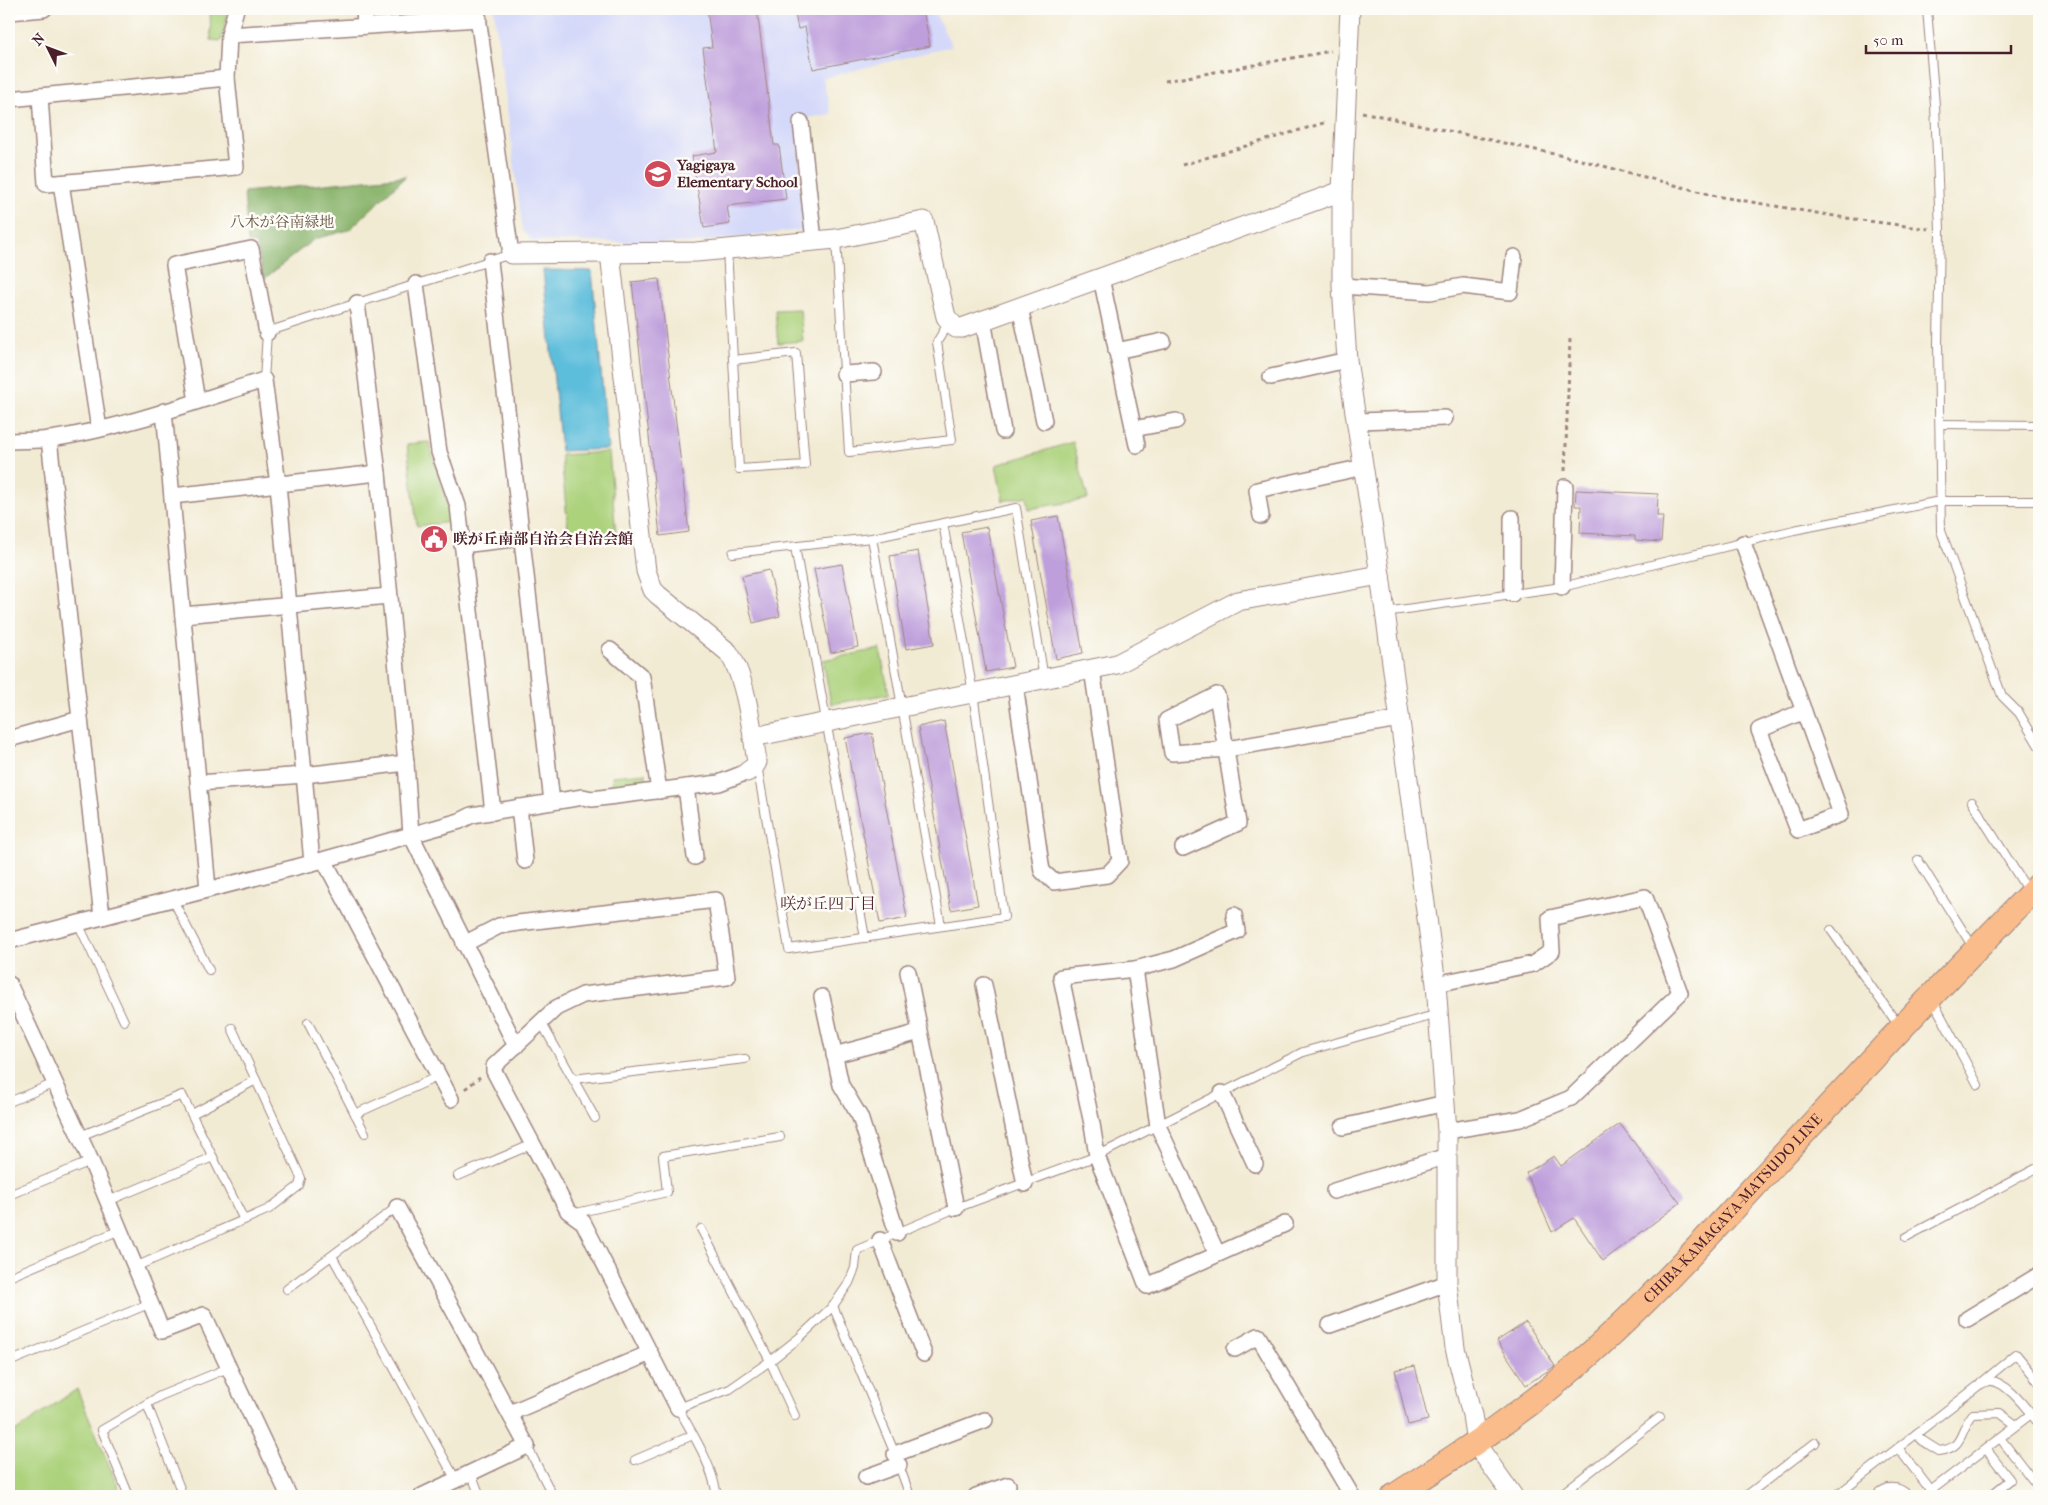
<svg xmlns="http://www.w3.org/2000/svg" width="2048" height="1505" font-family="'IM FELL French Canon','Noto Serif JP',serif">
	<rect width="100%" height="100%" fill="#fdfcf7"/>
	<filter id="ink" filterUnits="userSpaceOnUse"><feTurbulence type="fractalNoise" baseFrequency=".02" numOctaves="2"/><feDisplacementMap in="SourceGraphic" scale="10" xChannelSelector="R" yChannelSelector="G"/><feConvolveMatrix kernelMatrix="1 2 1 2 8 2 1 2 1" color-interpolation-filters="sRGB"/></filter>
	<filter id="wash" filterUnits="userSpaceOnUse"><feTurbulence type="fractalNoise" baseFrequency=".0096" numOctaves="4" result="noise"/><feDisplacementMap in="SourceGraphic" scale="20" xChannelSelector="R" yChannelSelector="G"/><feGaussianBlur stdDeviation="1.12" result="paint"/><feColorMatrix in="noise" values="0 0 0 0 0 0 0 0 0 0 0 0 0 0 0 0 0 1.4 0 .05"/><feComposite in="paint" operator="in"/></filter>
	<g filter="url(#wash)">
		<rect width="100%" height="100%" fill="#f2ebd4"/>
		<!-- built -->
		<polygon fill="#d4d8f9" points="494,9 933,9 952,46 823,78 831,114 796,120 808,229 692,243 532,241 523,231"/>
		<!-- green -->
		<g fill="#acd27c" stroke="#7b7854">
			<polygon points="210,9 229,9 221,41 211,40"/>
			<polygon points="800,309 803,341 778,343 775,310"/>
			<polygon points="429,442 452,522 417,526 407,444"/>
			<polygon points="1073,442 1088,499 1029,509 1027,496 1003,501 996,465"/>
			<polygon points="609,452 616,535 569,540 561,455"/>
			<polygon points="880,649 889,694 831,704 823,660"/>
			<polygon points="646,773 646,779 637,786 613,789 612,776"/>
			<polygon points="77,1389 122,1496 9,1496 9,1436"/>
		</g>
		<!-- forest -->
		<polygon fill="#89b46c" stroke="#6a6a4c" points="406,176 349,230 314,239 264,279 256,244 248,242 244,192"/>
		<!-- water -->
		<polygon fill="#5dbedb" stroke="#546e83" points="543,270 592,271 608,449 561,451"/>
		<g id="blocks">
			<!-- building -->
			<g fill="#be9fdc">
				<polygon points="707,9 757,9 774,145 779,145 786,199 727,206 730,224 704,228 692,156 717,152 703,48 712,47"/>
				<polygon points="794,9 923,9 930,46 813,69 805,27 798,29"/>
				<polygon points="659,279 689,532 660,536 632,282"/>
				<polygon points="1576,490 1658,494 1657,516 1663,516 1661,542 1635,540 1635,536 1580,533 1581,506 1575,506"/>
				<polygon points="1058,516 1083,653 1056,659 1031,521"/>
				<polygon points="987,527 1013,667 986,672 961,532"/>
				<polygon points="918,551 934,644 906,649 890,556"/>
				<polygon points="842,564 858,647 831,653 814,569"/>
				<polygon points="769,570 780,616 753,623 742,576"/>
				<polygon points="944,721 978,905 951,910 918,727"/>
				<polygon points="872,733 907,918 880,923 845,738"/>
				<polygon points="1620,1124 1680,1203 1603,1261 1574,1218 1552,1232 1526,1173 1554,1156 1561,1166"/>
				<polygon points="1526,1322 1555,1366 1526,1385 1497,1341"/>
				<polygon points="1415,1366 1428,1420 1408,1425 1395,1370"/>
			</g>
		</g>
	</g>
	<g filter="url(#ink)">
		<use href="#blocks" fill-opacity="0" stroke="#9e8580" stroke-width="1"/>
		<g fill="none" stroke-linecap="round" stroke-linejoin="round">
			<defs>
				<g id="service">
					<polyline points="1927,9 1935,105 1940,230 1938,344 1941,531 2002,696 2019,713 2039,746"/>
					<polyline points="836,239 849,452 952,440 937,342 949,322"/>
					<polyline points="727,249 739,469 805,465 796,353 733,360"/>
					<polyline points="264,380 267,333 276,329 511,254"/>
					<polyline points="1940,424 2039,425"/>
					<polyline points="872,538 941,926"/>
					<polyline points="795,547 865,938"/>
					<polyline points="733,553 872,538 1016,508 1044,679"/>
					<polyline points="1385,612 1562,587 1794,530 1940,501 2039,501"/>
					<polyline points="757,765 789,949 1004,917 973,693 943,523"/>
					<polyline points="1972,802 2028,891"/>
					<polyline points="1918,860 1973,947"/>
					<polyline points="172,898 209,970"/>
					<polyline points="78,923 124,1021"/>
					<polyline points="1831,930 1899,1026"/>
					<polyline points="1933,1001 1978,1085"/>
					<polyline points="541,1022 595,1118"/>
					<polyline points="308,1023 365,1133"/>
					<polyline points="573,1079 745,1059"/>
					<polyline points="9,1102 55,1083"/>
					<polyline points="192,1114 256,1080"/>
					<polyline points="355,1114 439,1076"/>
					<polyline points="80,1136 182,1095 244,1220"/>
					<polyline points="458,1176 533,1144"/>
					<polyline points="9,1195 91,1161"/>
					<polyline points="108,1201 213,1157"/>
					<polyline points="572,1214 667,1192 663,1156 780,1137"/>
					<polyline points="701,1229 770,1361 795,1416"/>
					<polyline points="1906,1237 2039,1167"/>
					<polyline points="332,1256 456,1480"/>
					<polyline points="135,1267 269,1209 299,1186 301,1178 232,1028"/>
					<polyline points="9,1277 120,1230"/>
					<polyline points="287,1289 397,1207"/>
					<polyline points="833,1306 895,1454 910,1496"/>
					<polyline points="9,1362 151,1303"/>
					<polyline points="1981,1383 2016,1354 2039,1382"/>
					<polyline points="147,1404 183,1496"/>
					<path d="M 1916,1434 L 1923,1441 L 1939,1451 C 1965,1448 1959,1430 1973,1414 L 2000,1413 L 2016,1425"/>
					<polyline points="2000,1438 2039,1488"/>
					<polyline points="527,1446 553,1496"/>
					<polyline points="1898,1448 1935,1496"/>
					<polyline points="1986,1449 2010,1480 1990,1496"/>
					<polyline points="635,1460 693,1435"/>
					<polyline points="471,1473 480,1496"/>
					<polyline points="129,1496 102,1430 160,1396 228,1368"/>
					<path d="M 717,1496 C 712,1464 694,1436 678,1408 L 730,1389 L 770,1361 L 799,1338 L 833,1306 L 849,1283 L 855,1268 L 857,1250 L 956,1208 L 1097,1156 L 1303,1052 L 1438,1014"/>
					<polyline points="1559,1496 1660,1417"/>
					<polyline points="1746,1496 1815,1443"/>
					<path d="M 1836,1496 L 1978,1386 C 1981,1384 1985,1382 1989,1381 C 2006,1379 2029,1412 2039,1424"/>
					<path d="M 1876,1496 C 1886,1485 1898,1485 1909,1496"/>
					<polyline points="1924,1496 2031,1414"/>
				</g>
				<g id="minor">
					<polyline points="364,9 365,26"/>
					<polyline points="477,10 511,254"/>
					<polyline points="9,12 44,9"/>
					<polyline points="229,35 479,19"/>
					<polyline points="40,96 46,184 236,167 227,78 229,35 236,9"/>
					<polyline points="9,99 227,78"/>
					<polyline points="801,122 814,241"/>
					<polyline points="61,183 99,429"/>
					<polyline points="490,261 552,802"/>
					<polyline points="1101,278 1137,445"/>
					<polyline points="416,284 439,452 458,506 493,812"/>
					<polyline points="1342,286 1430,292 1463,286 1510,292 1514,257"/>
					<polyline points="357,303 378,473 406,763 411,835 516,1046"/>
					<polyline points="1020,307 1044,421"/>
					<polyline points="983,320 1003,431"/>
					<polyline points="1116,351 1163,341"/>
					<polyline points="844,374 874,372"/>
					<polyline points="1271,377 1347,360"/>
					<polyline points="197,401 174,265 251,249 267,333"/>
					<polyline points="164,411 208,889"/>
					<polyline points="1358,421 1445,418"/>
					<polyline points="1133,429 1176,421"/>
					<polyline points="49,439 102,917"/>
					<path d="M 9,441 C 23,440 37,441 51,439 C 123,428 194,402 264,380 L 278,484 L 312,863"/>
					<polyline points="172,496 378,473"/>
					<polyline points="1261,516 1257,490 1364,467"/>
					<polyline points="1512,518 1512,594"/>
					<polyline points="1743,543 1841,814 1798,830 1759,730 1804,711"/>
					<polyline points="462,545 522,538"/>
					<polyline points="1562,587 1565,487"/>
					<polyline points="183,615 389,596"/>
					<polyline points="610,650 642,677 659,791"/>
					<polyline points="1015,684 1042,871 1054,882 1107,875 1120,861 1092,669"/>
					<polyline points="9,739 80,719"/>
					<polyline points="199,783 304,775 406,763"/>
					<polyline points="686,787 695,857"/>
					<polyline points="519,807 525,861"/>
					<polyline points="1183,848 1238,823 1217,695 1167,720 1172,753 1227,749 1399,719"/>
					<polyline points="324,860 451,1099"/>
					<polyline points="1234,915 1237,931 1174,959 1135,969 1061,977 1092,1124 1097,1156 1147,1286 1285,1224"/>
					<polyline points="9,941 312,863 460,821 472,815 583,797 592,799 719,783 747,772"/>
					<polyline points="464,944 499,926 518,923 716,900 727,977 583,995 556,1008 494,1066 494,1071 568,1211 583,1222 678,1408"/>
					<polyline points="1135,969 1158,1126 1217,1253"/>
					<polyline points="908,972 956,1208"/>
					<polyline points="9,984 91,1161 162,1331 204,1315 289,1496"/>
					<polyline points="1436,984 1533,964 1552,951 1550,918 1645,897 1680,993 1571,1098 1520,1119 1447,1131"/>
					<polyline points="984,985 1025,1184"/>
					<polyline points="822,997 841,1085 860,1117 897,1233"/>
					<polyline points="834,1055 920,1032"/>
					<polyline points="1222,1093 1255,1164"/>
					<polyline points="1343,1127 1445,1103"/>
					<polyline points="1334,1191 1447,1156"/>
					<polyline points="397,1207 527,1446 422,1496"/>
					<polyline points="880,1240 924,1354"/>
					<polyline points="1967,1319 2039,1275"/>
					<polyline points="1330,1325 1447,1283"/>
					<polyline points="1235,1349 1258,1336 1352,1496"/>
					<polyline points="510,1413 650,1353"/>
					<polyline points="895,1454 985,1420"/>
					<polyline points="866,1477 899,1465"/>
					<polyline points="976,1496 1008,1485"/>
				</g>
				<g id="tertiary">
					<polyline points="1350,9 1342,191 1342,286 1347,360 1380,575 1436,984 1447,1131 1447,1283 1455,1348 1472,1415 1476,1442 1481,1451 1513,1496"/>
					<path d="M 610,253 L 646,571 L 653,590 L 658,595 L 728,652 C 746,676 752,731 757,762 L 754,767 L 747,772"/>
					<polyline points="511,254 696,252 836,239 924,221 946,317 956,328 962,328 1342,191"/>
					<polyline points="753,737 1117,664 1238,601 1380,575"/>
				</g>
				<g id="primary">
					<path id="s1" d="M 1394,1496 C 1459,1454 1525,1412 1583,1360 C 1651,1300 1713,1231 1774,1165 C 1862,1070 1949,976 2039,885"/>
				</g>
			</defs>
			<!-- service casing -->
			<use href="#service" stroke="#9e8580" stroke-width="10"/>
			<!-- minor casing -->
			<use href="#minor" stroke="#9e8580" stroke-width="18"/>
			<!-- tertiary casing -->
			<use href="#tertiary" stroke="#9e8580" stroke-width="21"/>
			<!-- primary casing -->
			<use href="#primary" stroke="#9e8580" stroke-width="26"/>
			<!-- path -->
			<g stroke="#9e8580" stroke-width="3" stroke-dasharray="4 4" stroke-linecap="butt">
				<polyline points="1165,81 1331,51"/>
				<polyline points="1362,112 1577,159 1716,196 1846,218 1929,229"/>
				<polyline points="1182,165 1327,122"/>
				<polyline points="1565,471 1570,339"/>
				<polyline points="465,1089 480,1077"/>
			</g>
			<!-- service -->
			<use href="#service" stroke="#fff" stroke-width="8"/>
			<!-- minor -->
			<use href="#minor" stroke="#fff" stroke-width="15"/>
			<!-- tertiary -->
			<use href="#tertiary" stroke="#fff" stroke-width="19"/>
			<!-- primary -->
			<use href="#primary" stroke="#f9bc8a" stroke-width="24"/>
		</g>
	</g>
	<!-- icons -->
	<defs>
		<symbol id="school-disc" viewBox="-11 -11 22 22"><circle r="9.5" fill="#d1495b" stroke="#fdfcf7"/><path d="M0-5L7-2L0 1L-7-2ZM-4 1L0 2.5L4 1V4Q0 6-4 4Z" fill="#fff"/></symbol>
		<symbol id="civic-disc" viewBox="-11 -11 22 22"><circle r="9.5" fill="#d1495b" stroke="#fdfcf7"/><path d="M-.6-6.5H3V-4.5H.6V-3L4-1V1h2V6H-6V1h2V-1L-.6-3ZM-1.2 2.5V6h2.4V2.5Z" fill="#fff"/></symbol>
	</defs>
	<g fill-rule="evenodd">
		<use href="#school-disc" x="642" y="158" width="32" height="32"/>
		<use href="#civic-disc" x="418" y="523" width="32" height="32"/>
	</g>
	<g text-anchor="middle" stroke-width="5" stroke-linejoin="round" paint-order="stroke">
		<!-- poi labels -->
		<g font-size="15" font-weight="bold" fill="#4a1f2b" stroke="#fdfcf7" text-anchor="start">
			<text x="677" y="170">Yagigaya<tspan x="677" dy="17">Elementary School</tspan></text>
			<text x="453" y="544">咲が丘南部自治会自治会館</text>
		</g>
		<!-- park labels -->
		<g font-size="15" fill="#675543" stroke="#fdfcf7">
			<text x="282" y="227">八木が谷南緑地</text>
		</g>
		<!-- street labels -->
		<g font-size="15" fill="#4a1f2b" stroke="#fdfcf7">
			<text dy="5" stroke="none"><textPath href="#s1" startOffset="446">CHIBA-KAMAGAYA-MATSUDO LINE</textPath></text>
		</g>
		<!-- neighbourhood labels -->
		<g font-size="16" fill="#4a1f2b" stroke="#fdfcf7">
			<text x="828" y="909">咲が丘四丁目</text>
		</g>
	</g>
	<!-- margin -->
	<rect width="2048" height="1505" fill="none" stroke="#fdfcf7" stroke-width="30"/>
	<!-- north arrow -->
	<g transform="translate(48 48) rotate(312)" stroke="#fdfcf7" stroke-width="4" paint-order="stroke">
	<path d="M0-4L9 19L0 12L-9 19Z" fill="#4a1f2b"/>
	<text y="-8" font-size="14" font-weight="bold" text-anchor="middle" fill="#4a1f2b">N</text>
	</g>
	<!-- scale -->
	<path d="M1866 45v8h145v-8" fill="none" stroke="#4a1f2b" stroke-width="2.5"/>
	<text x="1873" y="45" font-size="15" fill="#4a1f2b" stroke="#fdfcf7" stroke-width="4" paint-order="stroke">50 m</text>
</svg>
